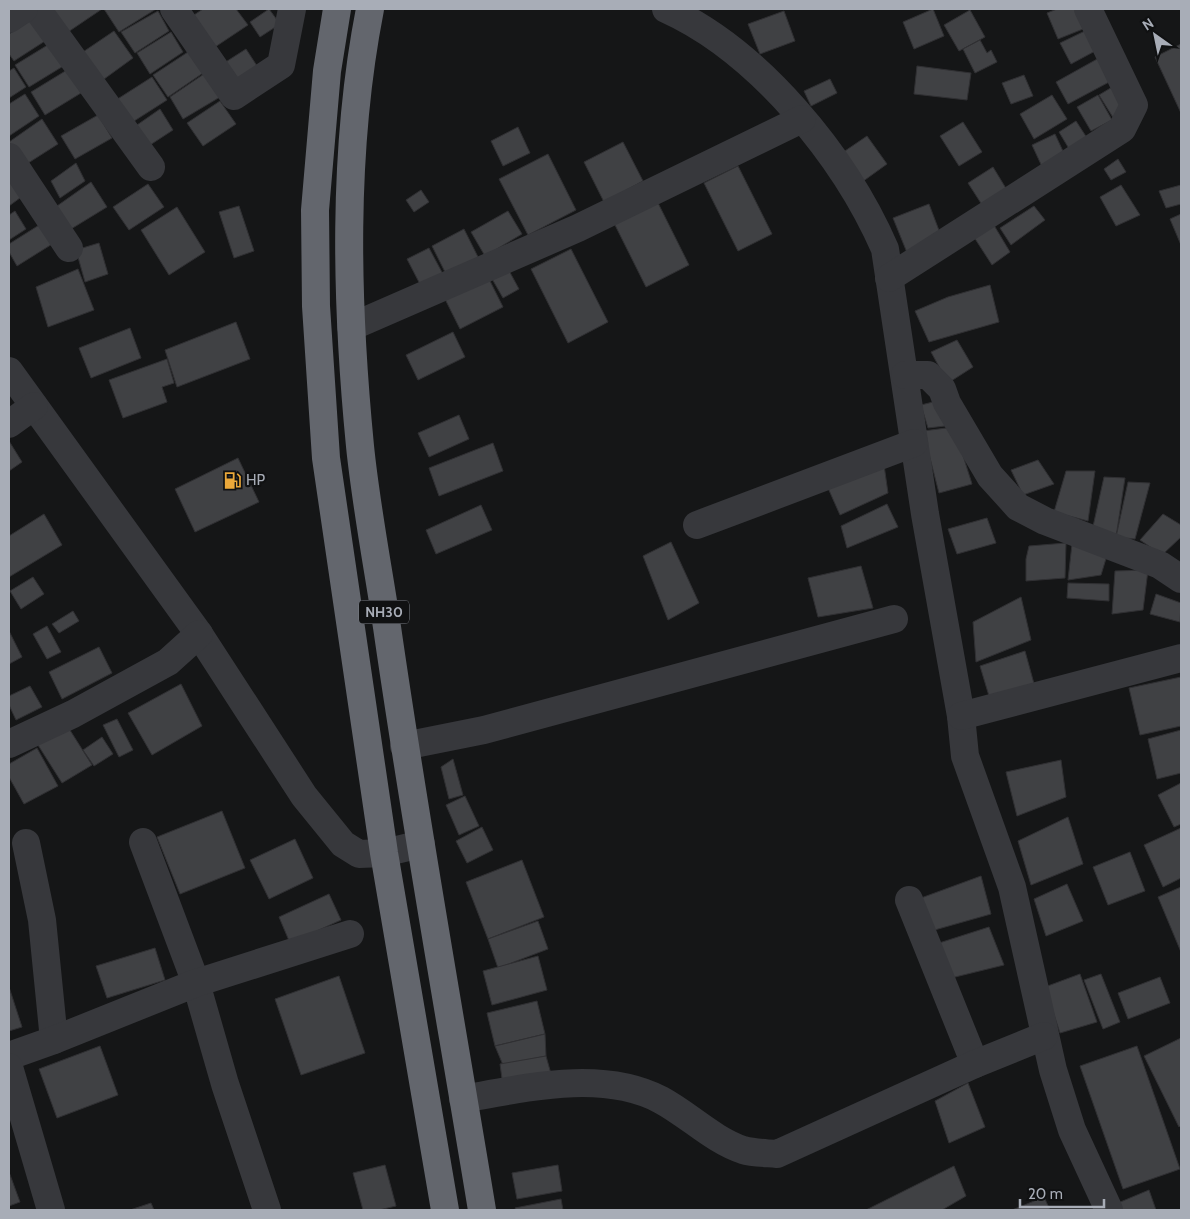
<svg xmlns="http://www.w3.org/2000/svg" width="1190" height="1219" font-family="Cabin,sans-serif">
	<rect width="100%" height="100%" fill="#151617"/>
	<!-- building -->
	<g fill="#404144" stroke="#303033">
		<polygon points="52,9 102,9 68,32"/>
		<polygon points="104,9 156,9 119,32"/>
		<polygon points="203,9 236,9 248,25 212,49 191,17"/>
		<polygon points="269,9 280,24 260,37 250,22"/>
		<polygon points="933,9 944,36 914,49 903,22"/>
		<polygon points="1057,9 1080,9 1088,27 1058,39 1047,13"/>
		<polygon points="970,10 985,37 959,51 944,25"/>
		<polygon points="158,11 169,31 135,53 121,32"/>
		<polygon points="784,11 795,41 760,54 748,24"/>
		<polygon points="31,20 45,41 14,61 9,54 9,34"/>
		<polygon points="1087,30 1097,50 1071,64 1060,43"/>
		<polygon points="114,31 133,58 100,82 80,54"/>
		<polygon points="171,32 183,52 150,74 137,53"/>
		<polygon points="980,40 987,53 991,50 997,62 975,73 963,49"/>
		<polygon points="51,43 65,65 29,87 15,65"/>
		<polygon points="1181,44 1181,113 1155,57"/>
		<polygon points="246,49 261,72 236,88 221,65"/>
		<polygon points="188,52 203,73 168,97 153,75"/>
		<polygon points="1099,58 1111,81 1068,104 1056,82"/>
		<polygon points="917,66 971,73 967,100 914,94"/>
		<polygon points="14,68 26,87 9,98 9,71"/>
		<polygon points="67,70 81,93 45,115 31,92"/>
		<polygon points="204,74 220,97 183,119 170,97"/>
		<polygon points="1024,75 1033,96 1011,104 1002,83"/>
		<polygon points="152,77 167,100 131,123 116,100"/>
		<polygon points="830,79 837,93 811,106 804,91"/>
		<polygon points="1114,86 1128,110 1114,119 1099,95"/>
		<polygon points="25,94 39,116 9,136 9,104"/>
		<polygon points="1052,95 1067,119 1034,139 1020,114"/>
		<polygon points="1098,95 1112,120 1091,131 1077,107"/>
		<polygon points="220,101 236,124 203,146 187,123"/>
		<polygon points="160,109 173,130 150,145 137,125"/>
		<polygon points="98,115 112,138 75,159 61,136"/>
		<polygon points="42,119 58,144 25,165 9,142"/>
		<polygon points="1076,121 1089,141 1071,152 1059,132"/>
		<polygon points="963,122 982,152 959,166 940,136"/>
		<polygon points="518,127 530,153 503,166 491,141"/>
		<polygon points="1055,134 1068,162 1045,173 1032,145"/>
		<polygon points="867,136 887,164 862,182 842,153"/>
		<polygon points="623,142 643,181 604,202 584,162"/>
		<polygon points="548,154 576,210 528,235 499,179"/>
		<polygon points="1118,159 1126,172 1111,180 1104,169"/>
		<polygon points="76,163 85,181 60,198 51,181"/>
		<polygon points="738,166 772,234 738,251 704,183"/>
		<polygon points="993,167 1010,195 986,211 968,183"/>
		<polygon points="9,173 24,195 9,206"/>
		<polygon points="91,182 107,207 71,229 57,206"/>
		<polygon points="148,184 164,207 129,230 113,207"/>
		<polygon points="1121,185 1140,215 1116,226 1100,197"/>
		<polygon points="1181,185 1181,204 1166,208 1159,191"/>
		<polygon points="421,190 429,202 414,212 406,200"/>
		<polygon points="657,201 689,265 646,287 614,223"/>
		<polygon points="929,204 943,241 908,255 893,218"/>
		<polygon points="239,206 254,251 234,258 219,212"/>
		<polygon points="1034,206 1045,220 1011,245 1000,228"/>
		<polygon points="177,207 205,252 169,275 141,230"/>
		<polygon points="15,211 26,229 9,240 9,215"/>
		<polygon points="508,211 522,234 485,256 471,232"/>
		<polygon points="1181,214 1181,245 1170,219"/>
		<polygon points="44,222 57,241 17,266 9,252 9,244"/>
		<polygon points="992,222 1010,252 992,265 972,234"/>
		<polygon points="464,229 479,259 447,276 432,246"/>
		<polygon points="99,243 108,274 85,282 76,250"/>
		<polygon points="429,248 444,276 422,288 407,259"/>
		<polygon points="571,249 608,322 568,343 531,269"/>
		<polygon points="507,267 519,289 503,298 491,277"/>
		<polygon points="78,269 94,310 48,327 36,287"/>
		<polygon points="488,277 503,307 460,329 445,299"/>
		<polygon points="990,285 999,322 929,342 915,311 948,297"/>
		<polygon points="236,322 250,359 177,387 165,350"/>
		<polygon points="130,328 141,358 91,378 79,348"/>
		<polygon points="453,332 465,357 418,380 406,355"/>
		<polygon points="957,340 973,367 948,383 931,352"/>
		<polygon points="167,359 174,383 162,387 167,402 123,418 109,380"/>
		<polygon points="937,401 945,426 928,428 921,405"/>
		<polygon points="459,415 469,439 429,457 418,433"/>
		<polygon points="954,427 972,484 939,493 923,431"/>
		<polygon points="9,441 22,462 9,471"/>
		<polygon points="493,443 503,471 439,496 429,468"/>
		<polygon points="238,458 259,502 195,532 175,489"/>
		<polygon points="1038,460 1054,484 1023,495 1011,470"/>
		<polygon points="884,465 888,493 840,515 828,488"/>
		<polygon points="1066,471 1095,471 1088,521 1054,512"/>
		<polygon points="1104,477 1125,478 1116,537 1092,531"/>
		<polygon points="1128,482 1150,483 1135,539 1116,537"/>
		<polygon points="887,504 898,527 847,548 841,526"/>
		<polygon points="481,505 492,530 436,554 426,530"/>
		<polygon points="44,514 62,545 9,577 9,536"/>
		<polygon points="1163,514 1181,525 1181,537 1162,555 1140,540"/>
		<polygon points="987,518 996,543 957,554 948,529"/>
		<polygon points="671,542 699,603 668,620 643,556"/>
		<polygon points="1066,543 1065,578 1026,581 1026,559 1029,546"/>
		<polygon points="1072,544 1108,552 1101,575 1068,580"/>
		<polygon points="861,566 873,608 818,617 808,578"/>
		<polygon points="1148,570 1143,610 1112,614 1115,571"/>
		<polygon points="33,577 44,594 21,609 10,591"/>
		<polygon points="1068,583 1109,584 1109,601 1067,598"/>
		<polygon points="1156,594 1181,603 1180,622 1150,614"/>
		<polygon points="1021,597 1031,640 976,662 973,622"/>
		<polygon points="73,611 79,621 59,633 52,624"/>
		<polygon points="47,626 61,652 47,659 33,634"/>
		<polygon points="9,631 22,657 9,664"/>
		<polygon points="99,647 112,673 62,699 49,672"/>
		<polygon points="1025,651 1036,691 992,706 980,666"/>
		<polygon points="1181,677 1181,726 1140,735 1129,688"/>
		<polygon points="181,684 202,726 152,755 128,713"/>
		<polygon points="30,686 42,707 16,720 9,705 9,696"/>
		<polygon points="117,719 133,750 119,757 103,725"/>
		<polygon points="68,727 92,765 62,783 38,745"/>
		<polygon points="1181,730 1181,773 1157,779 1148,739"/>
		<polygon points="102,737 113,754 94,766 83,750"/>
		<polygon points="37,748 58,786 24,804 9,777 9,764"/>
		<polygon points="453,759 463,795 449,799 441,767"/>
		<polygon points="1061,760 1066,797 1017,816 1006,772"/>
		<polygon points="1181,783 1181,824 1174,827 1158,795"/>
		<polygon points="465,796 479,826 459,835 446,805"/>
		<polygon points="222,811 245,868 180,894 157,837"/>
		<polygon points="1068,817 1083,864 1031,885 1018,841"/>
		<polygon points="482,827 493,850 467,863 456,841"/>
		<polygon points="1181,828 1181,878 1163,887 1144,845"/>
		<polygon points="295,839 313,878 269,899 250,860"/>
		<polygon points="1130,852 1145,891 1108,905 1093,867"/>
		<polygon points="522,860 544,917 488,939 466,882"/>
		<polygon points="981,876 991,914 931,931 921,898"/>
		<polygon points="1067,884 1083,921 1046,936 1034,899"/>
		<polygon points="1181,887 1181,952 1158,897"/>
		<polygon points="329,894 341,920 290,943 279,917"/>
		<polygon points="538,921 548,949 498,968 488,939"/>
		<polygon points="989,927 1004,965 951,978 936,944"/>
		<polygon points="155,948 165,980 107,998 96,966"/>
		<polygon points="538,956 547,990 492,1005 483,971"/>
		<polygon points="1080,974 1097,1022 1060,1033 1045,987"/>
		<polygon points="1101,974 1120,1022 1103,1029 1084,980"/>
		<polygon points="339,976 365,1053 301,1075 275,999"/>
		<polygon points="1160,977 1170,1003 1128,1019 1118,993"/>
		<polygon points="9,987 22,1027 9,1031"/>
		<polygon points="537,1001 545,1034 495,1046 487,1013"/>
		<polygon points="545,1034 546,1056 503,1065 495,1046"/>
		<polygon points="1181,1038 1181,1125 1179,1127 1144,1056"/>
		<polygon points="100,1046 118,1095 57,1118 39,1069"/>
		<polygon points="1137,1046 1180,1169 1123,1189 1080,1066"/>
		<polygon points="546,1056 553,1081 503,1086 500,1064"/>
		<polygon points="968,1083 985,1127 949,1143 935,1101"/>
		<polygon points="385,1165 396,1206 379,1210 363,1210 353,1173"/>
		<polygon points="558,1165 562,1191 517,1199 512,1173"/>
		<polygon points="954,1166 966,1196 942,1210 866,1210"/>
		<polygon points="9,1172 20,1202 9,1206"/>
		<polygon points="1149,1190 1156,1210 1121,1210 1118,1203"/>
		<polygon points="1044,1197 1050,1210 1012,1210"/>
		<polygon points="561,1199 563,1210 516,1210 515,1208"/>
		<polygon points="151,1203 154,1210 130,1210"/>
	</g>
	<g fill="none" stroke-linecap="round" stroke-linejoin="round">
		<!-- street -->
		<g stroke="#37383c" stroke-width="28">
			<polyline points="37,9 151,167"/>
			<polyline points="174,9 234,96 281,65 292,9"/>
			<path d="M 666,9 C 759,51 845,157 885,249 L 925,514 L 961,716 L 965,756 L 1012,887 L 1053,1070 L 1072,1130 L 1109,1210"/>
			<polyline points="9,19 24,9"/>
			<polyline points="9,157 69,248"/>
			<polyline points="889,278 1122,129 1134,105 1088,9"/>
			<polyline points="351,327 578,228 802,119"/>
			<polyline points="9,371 199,634 304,796 343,844 359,854 384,853 421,844"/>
			<polyline points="905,375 928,375 942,389 947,403 990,476 1018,507 1045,521 1160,565 1181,579"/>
			<polyline points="9,424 34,406"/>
			<polyline points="697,525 914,443"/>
			<polyline points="961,716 1181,658"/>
			<polyline points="9,744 73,714 168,662 199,634"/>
			<polyline points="404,746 484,730 894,619"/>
			<polyline points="143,842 196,983 225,1084 267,1210"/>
			<polyline points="26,843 42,920 54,1040"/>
			<polyline points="909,900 975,1064"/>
			<polyline points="9,1056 54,1040 196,983 350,934"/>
			<polyline points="9,1067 51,1210"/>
			<path d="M 463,1099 C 525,1088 602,1069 661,1100 C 689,1115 713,1140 743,1150 C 753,1153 766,1153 777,1154 L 975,1064 L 1044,1036"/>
		</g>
		<!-- highway -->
		<g stroke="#63666d" stroke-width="28">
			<polyline points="337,9 327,71 315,210 316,306 326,458 384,853 445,1210"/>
			<path d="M 370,9 C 342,152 346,302 360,446 C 366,506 378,567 387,627 C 415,822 450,1016 482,1210"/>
		</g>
	</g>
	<!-- icons -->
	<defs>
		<symbol id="fuel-bare" viewBox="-9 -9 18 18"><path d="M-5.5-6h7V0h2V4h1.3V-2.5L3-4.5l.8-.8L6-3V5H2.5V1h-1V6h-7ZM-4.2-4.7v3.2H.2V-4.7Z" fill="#eba83a" stroke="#101112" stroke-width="2.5" paint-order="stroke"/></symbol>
	</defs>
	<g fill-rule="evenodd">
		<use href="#fuel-bare" x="220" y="468" width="25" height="25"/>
	</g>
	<g text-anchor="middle" stroke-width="4.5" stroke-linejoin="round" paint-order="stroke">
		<!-- shield labels -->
		<rect fill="#101112" stroke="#7a7e86" stroke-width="1" x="359" y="600.5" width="50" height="23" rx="4"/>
		<g font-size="14" font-weight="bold" fill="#a8adb7">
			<text x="384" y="617">NH30</text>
		</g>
		<!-- poi labels -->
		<g font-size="15" fill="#a8adb7" stroke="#101112" text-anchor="start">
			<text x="246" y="485">HP</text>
		</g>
	</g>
	<!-- border -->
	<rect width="1190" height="1219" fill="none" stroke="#a8adb7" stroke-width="20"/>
	<!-- north arrow -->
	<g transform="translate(1155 35) rotate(327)" stroke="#101112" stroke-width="4" paint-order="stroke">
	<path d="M0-4L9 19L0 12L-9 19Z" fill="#a8adb7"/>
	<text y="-8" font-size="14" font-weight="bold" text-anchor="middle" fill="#a8adb7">N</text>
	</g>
	<!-- scale -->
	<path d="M1020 1199v8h84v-8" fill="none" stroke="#a8adb7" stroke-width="2.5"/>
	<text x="1028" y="1199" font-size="15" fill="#a8adb7" stroke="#101112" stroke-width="4" paint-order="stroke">20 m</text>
</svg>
